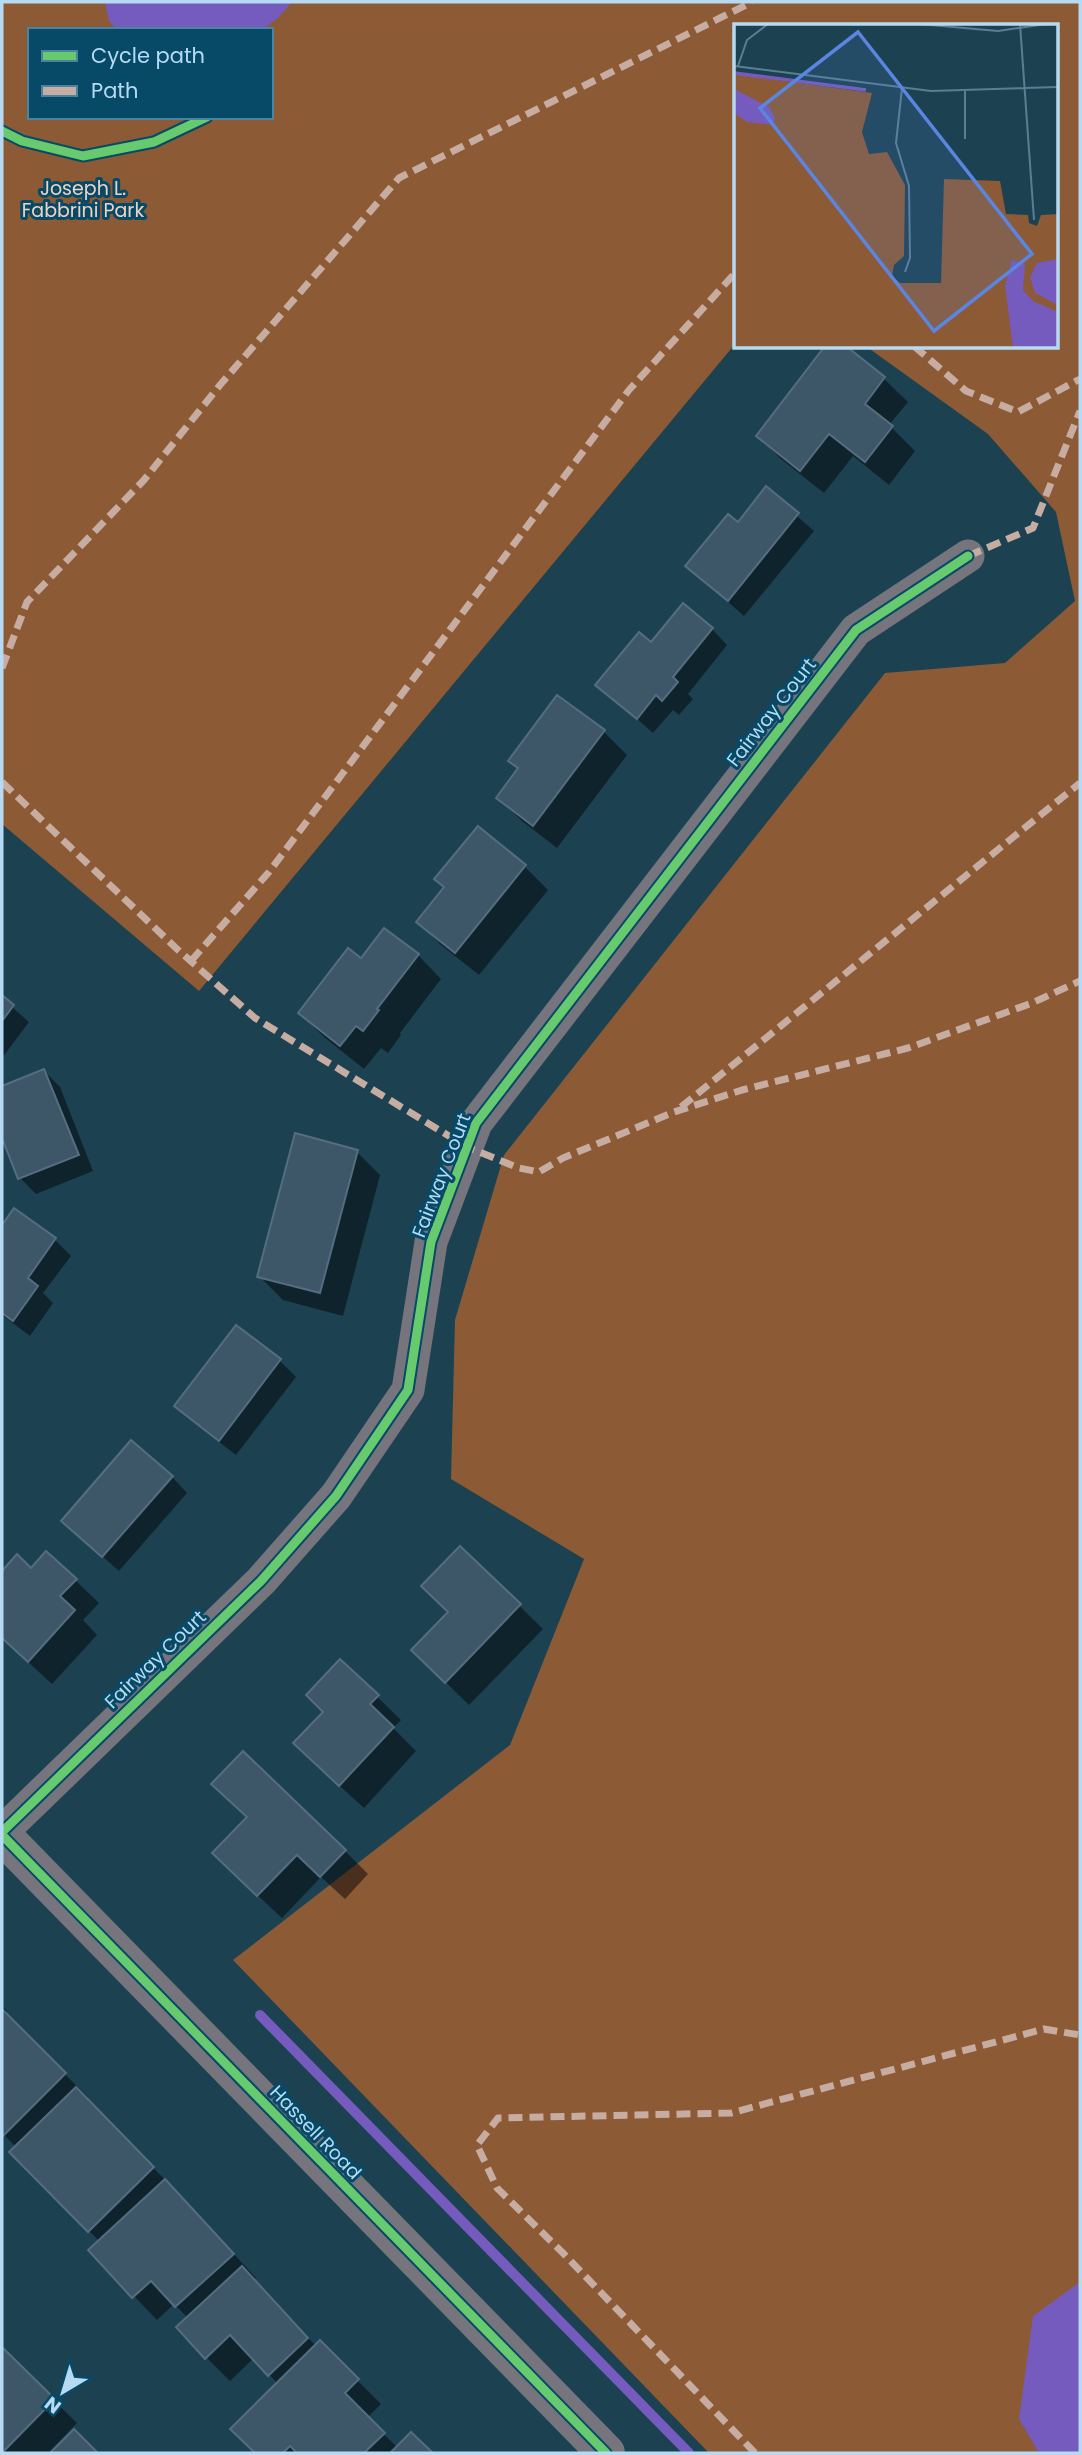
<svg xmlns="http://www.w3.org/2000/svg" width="1082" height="2455" font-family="Poppins,sans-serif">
	<rect width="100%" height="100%" fill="#1c4252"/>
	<!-- green -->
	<path fill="#8c5a35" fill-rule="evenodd" d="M 2,2 L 1080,2 L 1080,2453 L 709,2453 L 233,1960 L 510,1745 L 584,1559 L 451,1479 L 455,1320 L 504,1155 L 885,673 L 1005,663 L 1075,601 L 1056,512 L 988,434 L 867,347 L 1056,346 L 1056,26 L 736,26 L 735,344 L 199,991 L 2,824 ZM 30,30 L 271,30 L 271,117 L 30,117 Z"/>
	<!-- water -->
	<g fill="#755bbe">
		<polygon points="105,2 292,2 278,18 262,30 117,30 109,21"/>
		<polygon points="1080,2282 1080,2453 1039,2453 1019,2419 1033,2316"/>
	</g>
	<!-- shadow -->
	<g fill="#0007">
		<polygon points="843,346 884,379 908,402 889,425 915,451 889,485 853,456 824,493 781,459 758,436"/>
		<polygon points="766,489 814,531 744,616 687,566 738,524"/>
		<polygon points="712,629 727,645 688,694 693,699 679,715 673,710 653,733 597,684 651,645"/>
		<polygon points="603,731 627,755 557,848 522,821 498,798"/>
		<polygon points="478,828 525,867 548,890 479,975 441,945 418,922 446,888"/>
		<polygon points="418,955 441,979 400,1033 401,1035 388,1053 381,1048 364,1069 324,1037 300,1013 361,961"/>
		<polygon points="2,998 29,1022 2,1058"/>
		<polygon points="44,1071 60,1087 93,1171 36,1194 20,1178 2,1133 2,1088"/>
		<polygon points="357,1152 380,1175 343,1316 283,1300 259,1276"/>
		<polygon points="14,1210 55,1240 71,1256 43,1293 53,1303 30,1336 2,1315 2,1228"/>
		<polygon points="236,1328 280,1361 296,1377 236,1455 193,1422 177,1406"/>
		<polygon points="172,1477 187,1493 119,1571 63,1521"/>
		<polygon points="460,1548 543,1629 469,1705 413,1650 450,1612"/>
		<polygon points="17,1557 32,1571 75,1580 99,1603 83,1620 97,1635 52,1684 2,1638 2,1573"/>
		<polygon points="340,1661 401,1720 393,1728 416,1751 364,1808 319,1767 325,1712"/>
		<polygon points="249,1818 345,1851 368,1874 345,1899 321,1877 282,1918 238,1877"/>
		<polygon points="2,2007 7,2011 4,2014 88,2097 86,2099 176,2191 256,2278 253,2280 316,2346 320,2343 381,2404 367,2418 398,2448 411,2434 431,2453 257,2453 233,2429 278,2384 254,2358 230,2381 206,2357 188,2318 174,2304 157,2320 90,2250 99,2241 12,2152 17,2148 2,2133"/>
		<polygon points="2,2350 77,2423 48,2453 2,2453"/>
	</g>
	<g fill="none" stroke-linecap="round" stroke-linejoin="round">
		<!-- stream -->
		<polyline stroke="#755bbe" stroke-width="10" points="260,2015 689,2453"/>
	</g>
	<!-- building -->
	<g fill="#3d5668" stroke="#546d80" stroke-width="2">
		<polygon points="825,346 846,346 885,377 865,404 893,426 865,462 829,434 800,471 756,436"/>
		<polygon points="766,486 799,513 728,601 685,566 728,514 738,522"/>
		<polygon points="683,603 713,628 673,677 678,682 662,701 656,695 637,719 595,685 639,632 651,642"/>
		<polygon points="557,695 605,730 533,826 496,798 518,768 508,761"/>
		<polygon points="478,826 526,865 455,953 416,922 444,887 434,879"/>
		<polygon points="384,928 419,954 377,1009 379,1010 363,1031 356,1026 340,1046 298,1013 348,948 361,958"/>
		<polygon points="2,995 14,1005 2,1021"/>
		<polygon points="44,1069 79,1155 18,1179 2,1138 2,1086"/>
		<polygon points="295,1133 358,1150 320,1293 257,1277"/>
		<polygon points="14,1208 56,1238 28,1278 38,1286 13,1321 2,1313 2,1225"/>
		<polygon points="236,1325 281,1359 219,1441 174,1406"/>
		<polygon points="131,1440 173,1476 102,1557 61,1521"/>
		<polygon points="460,1546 521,1604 445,1683 411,1650 448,1612 421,1586"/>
		<polygon points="46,1551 77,1579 60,1596 75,1610 28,1662 2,1638 2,1571 17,1554 31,1568"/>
		<polygon points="340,1659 379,1695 370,1704 394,1727 339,1786 293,1743 323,1712 306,1695"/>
		<polygon points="243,1751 346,1850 320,1877 297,1855 257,1896 212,1853 247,1817 211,1784"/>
		<polygon points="2,2009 66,2073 3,2136 2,2135"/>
		<polygon points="76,2087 154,2167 88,2232 9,2152"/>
		<polygon points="165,2179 234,2254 175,2307 151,2281 132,2298 88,2250"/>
		<polygon points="242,2266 308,2338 268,2376 230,2335 205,2359 176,2327"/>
		<polygon points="320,2340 359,2379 345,2393 385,2433 364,2453 297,2453 290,2446 283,2453 255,2453 230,2429"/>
		<polygon points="2,2347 55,2399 2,2453"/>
		<polygon points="74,2429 98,2453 50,2453"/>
		<polygon points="411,2432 433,2453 390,2453"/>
	</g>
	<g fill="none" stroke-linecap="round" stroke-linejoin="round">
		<!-- minor -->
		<polyline stroke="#76747d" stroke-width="33" points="2,1832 261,1581 336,1496 408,1390 431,1242 476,1123 856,630 968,556"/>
		<!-- tertiary -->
		<polyline stroke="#76747d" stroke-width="38" points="2,1835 606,2453"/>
		<!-- quiet -->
		<g stroke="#c7aca2" stroke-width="7" stroke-dasharray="14 7" stroke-linecap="butt">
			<polyline points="914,346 966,391 1018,412 1080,379"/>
			<polyline points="968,556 1033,528 1080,411"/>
			<polyline points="2,668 27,602 144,480 220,385 399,178 752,2"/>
			<polyline points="2,782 177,949 255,1018 467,1147 519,1168 539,1172 563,1158 674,1112 742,1090 908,1048 1032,1003 1080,981"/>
			<polyline points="191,961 269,872 629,390 736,272"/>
			<polyline points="681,1107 1080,783"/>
			<polyline points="755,2453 562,2252 497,2188 477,2145 498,2118 731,2113 1044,2029 1080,2035"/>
		</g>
		<defs>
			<g id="cycleway">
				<polyline points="2,131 22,141 83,156 154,142 207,117"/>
				<polyline points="2,1832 261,1581 336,1496 408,1390 431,1242 476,1123 856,630 968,556"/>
				<polyline points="2,1835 606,2453"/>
			</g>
		</defs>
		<!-- cycleway casing -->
		<use href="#cycleway" stroke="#064a68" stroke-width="13"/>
		<!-- cycleway -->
		<use href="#cycleway" stroke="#67ca6e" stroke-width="9"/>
	</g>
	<g text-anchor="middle" stroke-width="6" stroke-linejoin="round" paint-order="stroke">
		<!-- park labels -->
		<g font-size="19" fill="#eed3c2" stroke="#064a68">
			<text x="83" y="195">Joseph L.<tspan x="83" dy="22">Fabbrini Park</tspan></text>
		</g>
		<!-- street labels -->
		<g font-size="19" fill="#b6daf1" stroke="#064a68">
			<text transform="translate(771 712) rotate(-52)" y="7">Fairway Court</text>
			<text transform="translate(441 1175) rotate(-69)" y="7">Fairway Court</text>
			<text transform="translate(155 1659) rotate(-44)" y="7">Fairway Court</text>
			<text transform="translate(316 2132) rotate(46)" y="7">Hassell Road</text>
		</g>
	</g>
	<!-- overview -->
	<g transform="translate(734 24)">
		<rect width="324" height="324" fill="#1c4252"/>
		<path d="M 0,50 L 138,69 L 128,108 L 135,130 L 153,128 L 171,161 L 170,232 L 160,241 L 158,252 L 166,259 L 207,259 L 210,155 L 266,157 L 272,190 L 294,191 L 295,199 L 303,202 L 307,191 L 324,190 L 324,323 L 0,323 Z" fill="#8c5a35"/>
		<path d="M 0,65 L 35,83 L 41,94 L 39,101 L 13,98 L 0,89 ZM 324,235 L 324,281 L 301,269 L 296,253 L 303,239 ZM 278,236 L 291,240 L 289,266 L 299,277 L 324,288 L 324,323 L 279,323 L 271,262 Z" fill="#755bbe"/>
		<path fill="none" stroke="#755bbe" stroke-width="3.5" d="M 0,49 L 132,66"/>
		<path fill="none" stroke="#5a7f92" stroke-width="2" d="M 185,0 L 264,7 L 312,0M 286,0 L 300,196M 0,42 L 197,67 L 324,63M 4,42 L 13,16 L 34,0M 168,64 L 162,119 L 175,162 L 176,234 L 171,248M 231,67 L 231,115"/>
		<path fill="#5a86e2" fill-opacity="0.15" stroke="#5a86e2" stroke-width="3.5" d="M 124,8 L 298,230 L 200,307 L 26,84 Z"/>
		<rect width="324" height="324" fill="none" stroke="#b6daf1" stroke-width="3.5"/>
	</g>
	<!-- border -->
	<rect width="1082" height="2455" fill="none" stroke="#b6daf1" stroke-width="7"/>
	<!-- legend -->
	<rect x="28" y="28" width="245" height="91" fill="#064a68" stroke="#4c849f" stroke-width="2"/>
	<rect x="42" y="51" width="35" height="10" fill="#67ca6e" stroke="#4c849f" stroke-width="2"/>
	<text x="91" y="63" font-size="21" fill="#b6daf1">Cycle path</text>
	<rect x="42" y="86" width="35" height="10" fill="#c7aca2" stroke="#4c849f" stroke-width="2"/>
	<text x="91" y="98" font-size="21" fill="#b6daf1">Path</text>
	<!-- north arrow -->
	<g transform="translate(63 2392) rotate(218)" stroke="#064a68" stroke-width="5" paint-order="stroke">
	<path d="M0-5L12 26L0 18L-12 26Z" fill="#b6daf1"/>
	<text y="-10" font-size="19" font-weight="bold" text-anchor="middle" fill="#b6daf1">N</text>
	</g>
</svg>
